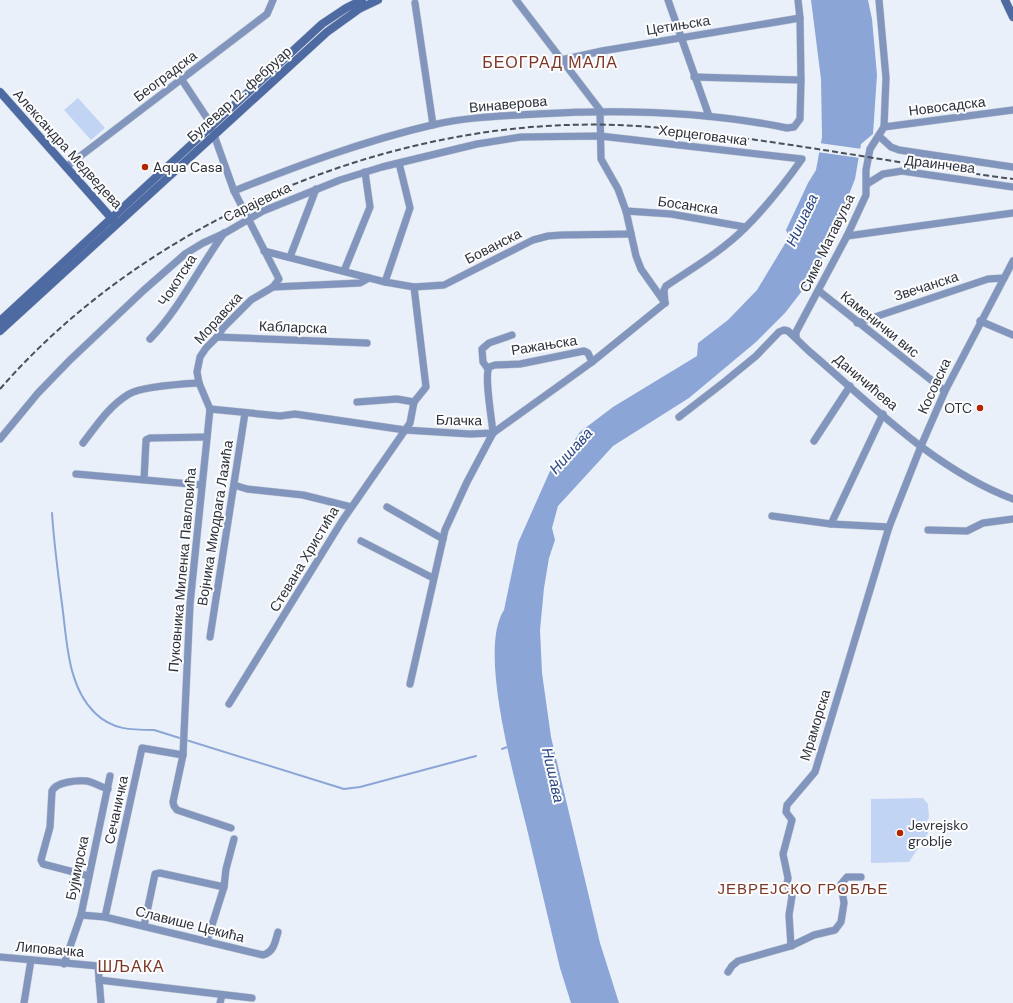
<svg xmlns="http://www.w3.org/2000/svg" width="1013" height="1003" font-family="'DM Sans',sans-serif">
	<rect width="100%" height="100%" fill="#eaf0fa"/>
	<!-- green -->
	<g fill="#c2d4f4">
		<polygon points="78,98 105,128 91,140 64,110"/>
		<polygon points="923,798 928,804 929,818 926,822 928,833 909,862 871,863 871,799"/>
	</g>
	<!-- water -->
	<path fill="#8ba5d6" d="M 811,0 L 868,0 L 872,19 L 877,75 L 873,134 L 861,144 L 855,179 L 836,228 L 812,278 L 785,313 L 756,342 L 689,398 L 613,446 L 558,506 L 552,528 L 555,540 L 549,558 L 544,588 L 540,630 L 542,673 L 551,737 L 600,943 L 619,1003 L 571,1003 L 560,968 C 549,922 538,875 527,829 C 516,782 477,651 504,610 L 518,543 L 550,471 L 565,455 L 580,432 L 613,407 L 697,356 L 698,343 L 728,320 L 757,290 L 789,237 L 786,230 L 808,183 L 816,170 L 822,137 L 821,79 Z"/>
	<!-- pier -->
	<polygon fill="#eaf0fa" points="819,143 862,149 860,158 817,152"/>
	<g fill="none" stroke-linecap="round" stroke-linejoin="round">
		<!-- stream -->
		<g stroke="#8ba5d6" stroke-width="2">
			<path d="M 52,513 C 54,544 58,574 62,604 C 67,640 67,686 95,713 C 112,730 132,730 154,730 L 344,789 L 360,787 L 476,756"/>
			<polyline points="502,749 510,746"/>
		</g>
		<defs>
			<g id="minor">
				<polyline points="516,0 600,110 601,159 618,189 626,211 636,256 641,269 665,303"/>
				<polyline points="668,0 709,116"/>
				<polyline points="415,3 433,125"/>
				<polyline points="561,60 602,51 800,18"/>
				<polyline points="694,77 801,80"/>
				<polyline points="182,80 209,121 234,191 279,279 273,287 251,300 223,328 217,337 206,348 200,357 197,372 199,383 210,409"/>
				<polyline points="884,127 1013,110"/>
				<polyline points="879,136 891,147 899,150 1013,167"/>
				<polyline points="66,167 267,14 273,0"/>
				<polyline points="867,184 883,174 902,171 1013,187"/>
				<path d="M 234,191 C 299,165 364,141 432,125 C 466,117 502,116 537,114 C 620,109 705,111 787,128 L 794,127 L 800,119 L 801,80 L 800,18 L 798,0"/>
				<polyline points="626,211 671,214 745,227"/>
				<polyline points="847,236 1013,213"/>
				<polyline points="264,251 385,282 414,287 444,285 533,240 548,236 562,235 631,234"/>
				<polyline points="290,257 316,189"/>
				<polyline points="344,271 370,207 365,172"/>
				<polyline points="385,282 410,208 399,163"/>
				<polyline points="273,287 360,283 369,278"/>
				<polyline points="819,291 945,391"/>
				<polyline points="980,321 1013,335"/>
				<polyline points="857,323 988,279 1004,278"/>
				<polyline points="217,337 367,343"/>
				<polyline points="796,337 796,332 847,236 866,195 866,170 870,149 884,127 886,78 879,0"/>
				<path d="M 150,339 C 180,308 199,268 224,233"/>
				<polyline points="488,369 483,362 482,349 489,343 512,335"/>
				<polyline points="357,402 397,399 414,402"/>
				<polyline points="210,409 280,416 295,414 405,430 470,434 493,433 592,362 665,303"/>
				<polyline points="210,409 190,604 183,755 173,802 174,806 177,810 231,828"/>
				<path d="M 679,417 L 723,383 L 756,356 L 779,332 L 784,330 L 788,331 C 796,338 802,345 810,352 C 873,406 934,469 1013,499"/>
				<path d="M 493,433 C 492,420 484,376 489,367 L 495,365 L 520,364 L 584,351 L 588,353 L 592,362"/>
				<path d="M 0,439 L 38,393 L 70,360 L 144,290 L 185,254 L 203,243 L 225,233 L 263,211 L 340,180 L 382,167 L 477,144 L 521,137 L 600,136 L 802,159 C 785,183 766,207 745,228 C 722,251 693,268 666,286 L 664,290 L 665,303"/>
				<polyline points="814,441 850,386"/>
				<path d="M 83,443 C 97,425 109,406 129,394 C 143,386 181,384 199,383"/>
				<polyline points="76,474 202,485"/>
				<polyline points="144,480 146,440 150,438 207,437"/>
				<polyline points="234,485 247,489 303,495 351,507"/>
				<polyline points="387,507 443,539"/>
				<polyline points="772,516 831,524 883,414"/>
				<polyline points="831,524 889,527"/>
				<polyline points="928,530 967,531 983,523 1013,519"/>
				<polyline points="361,541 433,578"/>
				<polyline points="210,637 245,413"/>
				<polyline points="410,684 445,530 467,482 493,433"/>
				<polyline points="229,704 342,521 410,423 414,402 426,387 414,287"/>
				<path d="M 89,876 L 43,864 L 41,860 L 50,827 L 52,791 C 56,782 77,780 87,781 C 93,782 101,787 108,789"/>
				<path d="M 81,915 L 105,917 L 263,955 C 274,952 275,942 278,932"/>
				<polyline points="105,917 142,748 183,755"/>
				<polyline points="144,926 155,874 160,873 224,887"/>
				<polyline points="207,941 224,887 226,869 234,839"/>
				<polyline points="791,946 789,915 792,896 787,884 788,878 783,854 792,820 786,812 787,805 815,772 889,527 921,446 945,391 1013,261"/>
				<polyline points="0,957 98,966 101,1003"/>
				<polyline points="64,964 81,915 110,776"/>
				<polyline points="728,972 732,966 738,961 791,946 814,935 835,930 841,922 844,903 841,884 847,877 861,877"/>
				<polyline points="99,980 252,998"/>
				<polyline points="24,1003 31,960"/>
				<polyline points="220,1003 222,995"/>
			</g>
			<g id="secondary">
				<polyline points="1005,0 1013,17"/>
				<polyline points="0,92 113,220"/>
				<polyline points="0,321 322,24 346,8 362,0"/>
				<polyline points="0,331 327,32 359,9 378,0"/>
			</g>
		</defs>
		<!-- minor casing -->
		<use href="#minor" stroke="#c8ced8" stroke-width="8"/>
		<!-- secondary casing -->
		<use href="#secondary" stroke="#c8ced8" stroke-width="9"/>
		<!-- minor -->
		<use href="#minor" stroke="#8296bd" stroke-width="7"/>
		<!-- secondary -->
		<use href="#secondary" stroke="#4e6aa2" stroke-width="8"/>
		<!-- rail -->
		<path stroke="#4b505a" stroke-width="2" stroke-dasharray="6 3" stroke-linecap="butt" d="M 0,389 C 148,219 392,117 616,125 C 658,126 700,133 742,138 C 832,150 922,167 1013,179"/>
	</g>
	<!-- markers -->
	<g fill="#b12501" stroke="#fdfdfd" stroke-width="1.5">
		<circle cx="145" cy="167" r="4"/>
		<circle cx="980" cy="408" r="4"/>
		<circle cx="900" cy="833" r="4"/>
	</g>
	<g text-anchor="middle" stroke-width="4" stroke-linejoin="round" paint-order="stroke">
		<!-- street labels -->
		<g font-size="14" fill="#2c313b" stroke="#fdfdfd">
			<text transform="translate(678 25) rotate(-9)" y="5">Цетињска</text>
			<text transform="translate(165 76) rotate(-37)" y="5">Београдска</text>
			<text transform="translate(239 94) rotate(-42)" y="5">Булевар 12. фебруар</text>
			<text transform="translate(508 104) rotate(-5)" y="5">Винаверова</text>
			<text transform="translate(947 106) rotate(-7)" y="5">Новосадска</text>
			<text transform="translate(703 135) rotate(7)" y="5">Херцеговачка</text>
			<text transform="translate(68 149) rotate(48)" y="5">Александра Медведева</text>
			<text transform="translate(940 164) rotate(7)" y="5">Драинчева</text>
			<text transform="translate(257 202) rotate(-26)" y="5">Сарајевска</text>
			<text transform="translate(688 205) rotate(8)" y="5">Босанска</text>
			<text transform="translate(827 243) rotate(-64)" y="5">Симе Матавуља</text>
			<text transform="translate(493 246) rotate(-27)" y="5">Бованска</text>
			<text transform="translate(177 280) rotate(-57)" y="5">Чокотска</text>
			<text transform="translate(926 286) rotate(-18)" y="5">Звечанска</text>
			<text transform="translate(218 318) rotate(-48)" y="5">Моравска</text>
			<text transform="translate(880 324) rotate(39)" y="5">Каменички вис</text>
			<text transform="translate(293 327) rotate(2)" y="5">Кабларска</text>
			<text transform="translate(544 345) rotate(-9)" y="5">Ражањска</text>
			<text transform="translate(866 382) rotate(40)" y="5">Даничићева</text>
			<text transform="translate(934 386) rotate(-65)" y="5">Косовска</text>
			<text transform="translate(459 420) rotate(1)" y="5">Блачка</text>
			<text transform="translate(215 523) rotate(-81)" y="5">Војника Миодрага Лазића</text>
			<text transform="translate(304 559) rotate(-59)" y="5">Стевана Христића</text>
			<text transform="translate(182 570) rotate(-85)" y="5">Пуковника Миленка Павловића</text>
			<text transform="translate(815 725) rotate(-73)" y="5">Мраморска</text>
			<text transform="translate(116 810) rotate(-78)" y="5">Сечаничка</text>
			<text transform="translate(77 868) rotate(-78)" y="5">Бујмирска</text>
			<text transform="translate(190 924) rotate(14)" y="5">Славише Цекића</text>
			<text transform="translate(50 949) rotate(5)" y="5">Липовачка</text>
		</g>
		<!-- poi labels -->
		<g font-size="14" fill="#2c313b" stroke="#fdfdfd" text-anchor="start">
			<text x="153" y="172">Aqua Casa</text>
			<text x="972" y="413" text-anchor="end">OTC</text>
			<text x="908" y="830">Jevrejsko<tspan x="908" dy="16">groblje</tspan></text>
		</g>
		<!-- water labels -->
		<g font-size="15" font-style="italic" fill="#294683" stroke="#fdfdfd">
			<text transform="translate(802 220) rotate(-65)" y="5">Нишава</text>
			<text transform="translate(571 451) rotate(-48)" y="5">Нишава</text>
			<text transform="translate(553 775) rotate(77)" y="5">Нишава</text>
		</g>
		<!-- neighbourhood labels -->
		<g font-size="15" letter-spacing="1" fill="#7c3728" stroke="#fdfdfd">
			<text x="803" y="894">ЈЕВРЕЈСКО ГРОБЉЕ</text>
		</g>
		<!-- quarter labels -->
		<g font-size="16" letter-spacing="1" fill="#7c3728" stroke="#fdfdfd">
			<text x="550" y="68">БЕОГРАД МАЛА</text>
			<text x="131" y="972">ШЉАКА</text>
		</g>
	</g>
</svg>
